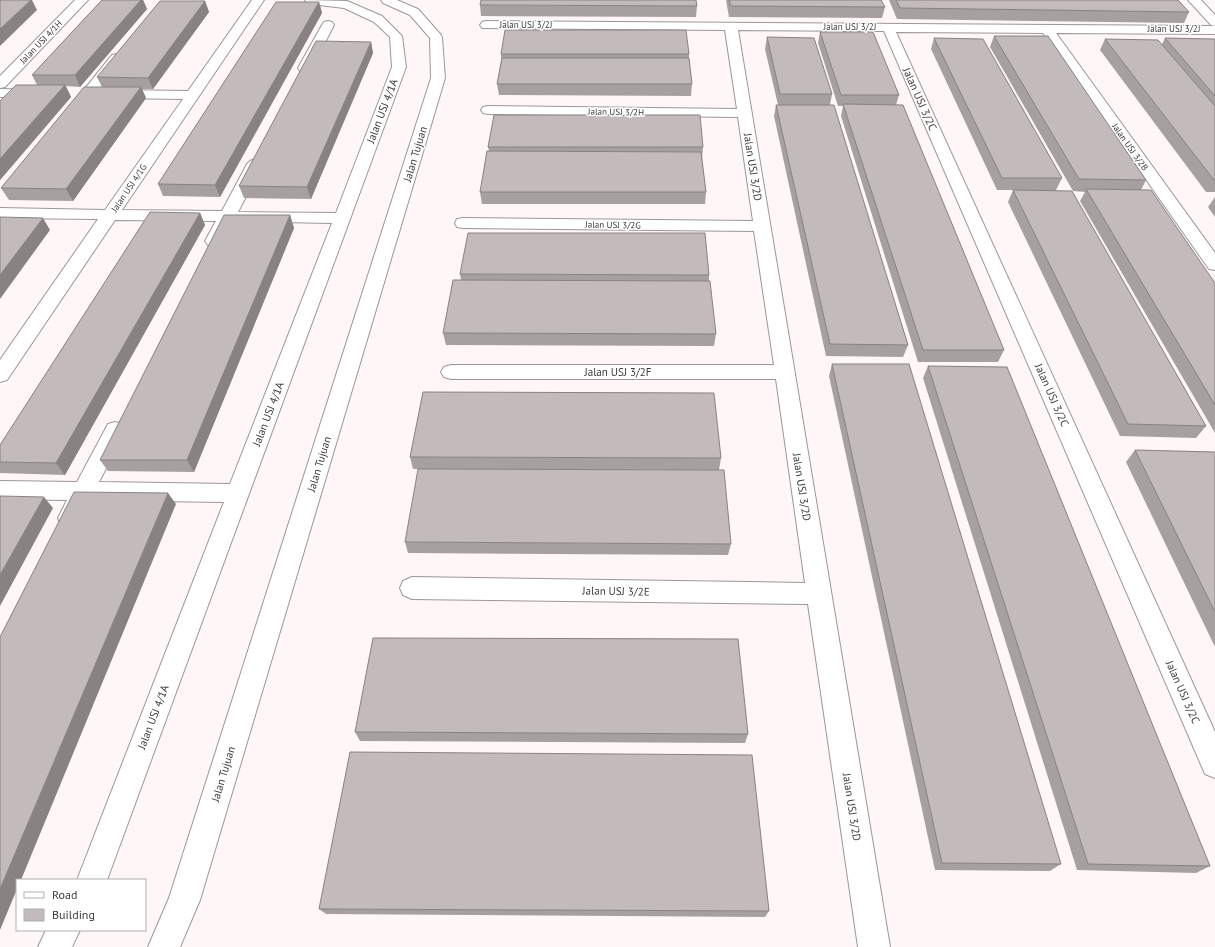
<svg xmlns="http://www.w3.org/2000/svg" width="1215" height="947" font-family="'PT Sans',sans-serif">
	<rect width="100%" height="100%" fill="#fef6f7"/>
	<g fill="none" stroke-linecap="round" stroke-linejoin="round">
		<defs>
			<g id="minor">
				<polygon points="75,0 88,0 5,87 0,88 0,76"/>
				<polygon points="252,0 264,0 122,210 222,211 247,164 250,161 255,159 260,161 263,164 238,212 336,213 392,67 390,37 374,22 344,8 311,4 307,3 305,0 347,1 382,16 402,36 406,67 107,880 77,880 224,502 90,500 77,525 69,527 61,525 58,518 67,500 0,499 0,481 77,482 108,424 115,422 122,424 126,430 99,482 230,484 332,223 233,221 220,245 214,246 208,245 205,241 216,221 115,220 7,380 0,382 0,360 98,219 0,218 0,208 105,210 183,99 115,98 110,97 108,94 110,91 115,90 188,91"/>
				<polygon points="381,0 397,0 418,9 441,35 442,38 445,78 200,900 180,947 148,947 169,898 431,78 430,38 410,15 383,3"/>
				<polygon points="1188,0 1201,0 1215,15 1215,26 1211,25"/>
				<polygon points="328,21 332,22 334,25 312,68 310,71 300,71 298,68 322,25 324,22"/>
				<polygon points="486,21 1215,26 1215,34 1056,33 1215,253 1215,270 1209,269 1043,33 896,32 1215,732 1215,778 1205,774 884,31 738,30 890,947 858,947 808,604 412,599 403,595 400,588 403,581 412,577 805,583 776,379 451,379 444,377 441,372 444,367 451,365 774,365 754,231 463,228 457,227 455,223 457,219 463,218 753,221 738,117 488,114 483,113 481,110 483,107 488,106 737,109 725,30 482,28 480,25 482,22"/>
				<polygon points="117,54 122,55 124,58 81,112 76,113 71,112 69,109 71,106 112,55"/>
				<polygon points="0,89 37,90 42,91 44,94 42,97 37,98 0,97"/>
				<polygon points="46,930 80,930 72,947 38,947"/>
			</g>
		</defs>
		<!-- minor casing -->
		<use href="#minor" stroke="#9e9697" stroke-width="2"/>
		<!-- minor -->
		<use href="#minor" fill="#fff" fill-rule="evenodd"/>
	</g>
	<!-- wall -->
	<g fill="#a7a0a1">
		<polygon points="102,0 143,0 147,9 80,87 66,86 71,97 0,180 0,101 37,85 32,75"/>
		<polygon points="726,0 881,0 885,7 882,18 729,17"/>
		<polygon points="889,0 1178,0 1189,12 1184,23 897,19"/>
		<polygon points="205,1 209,12 153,89 142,89 146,98 73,201 9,200 1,188 102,87 97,77"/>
		<polygon points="319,2 322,13 220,197 163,196 158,184"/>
		<polygon points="480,5 697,6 696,17 481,16"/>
		<polygon points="820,32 899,95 896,105 1004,350 998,362 918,362 841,116 843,106 838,106 818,43"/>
		<polygon points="994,36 1146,180 1141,190 1215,283 1215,433 1080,201 1085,192 1073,191 990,47"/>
		<polygon points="767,37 832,94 830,105 908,345 903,357 826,356 774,116 776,105 778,105 765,49"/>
		<polygon points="934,38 1062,178 1056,190 1206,426 1196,438 1120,436 1008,202 1013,190 997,190 931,49"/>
		<polygon points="1165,38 1215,39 1215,192 1206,192 1100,50 1105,39 1162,44"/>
		<polygon points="371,42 373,53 311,199 244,198 239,186"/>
		<polygon points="501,54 689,54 689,58 692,84 691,96 499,95 497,84 501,61"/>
		<polygon points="488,147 703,147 702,159 706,192 705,204 482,204 480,192 489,151"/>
		<polygon points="1215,197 1215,217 1208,207"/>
		<polygon points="200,213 205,225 65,475 0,473 0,445"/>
		<polygon points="290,215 294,228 194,472 108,471 100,460"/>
		<polygon points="460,274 709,275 709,281 716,334 714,346 446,345 443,333 461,280"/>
		<polygon points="832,364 1061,864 1050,871 935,870 829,376"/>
		<polygon points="928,366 1210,866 1196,873 1077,870 923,378"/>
		<polygon points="1135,450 1215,452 1215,647 1126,462"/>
		<polygon points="410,457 721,458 719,470 413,469"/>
		<polygon points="405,542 731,544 728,555 408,553"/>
		<polygon points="355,732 748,734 745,743 360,741"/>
		<polygon points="319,909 769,911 765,917 326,914"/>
	</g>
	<!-- shaded-wall -->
	<g fill="#888283">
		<polygon points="31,0 32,0 37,10 0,46 0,29"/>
		<polygon points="141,0 143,0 147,9 80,87 75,75"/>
		<polygon points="205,1 209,12 153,89 148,78"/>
		<polygon points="319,2 322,13 220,197 215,185"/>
		<polygon points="371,42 373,53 311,199 307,187"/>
		<polygon points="65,85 71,97 0,180 0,159"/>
		<polygon points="141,87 146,98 73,201 66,189"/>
		<polygon points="200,213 205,225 65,475 56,463"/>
		<polygon points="290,215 294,228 194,472 187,460"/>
		<polygon points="43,218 50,230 0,299 0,275"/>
		<polygon points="168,493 176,504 21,880 17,880 17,889 0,930 0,889"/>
		<polygon points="44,497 53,508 0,606 0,575"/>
	</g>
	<!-- building -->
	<g fill="#c2babb" stroke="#888283">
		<polygon points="0,0 31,0 0,29"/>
		<polygon points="102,0 141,0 75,75 32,75"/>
		<polygon points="481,0 696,0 697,6 480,5"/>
		<polygon points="729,0 881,0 885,7 731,6"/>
		<polygon points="896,0 1178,0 1189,12 900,8"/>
		<polygon points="160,1 205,1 148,78 97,77"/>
		<polygon points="276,2 319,2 215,185 158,184"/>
		<polygon points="505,30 686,30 689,54 501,54"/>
		<polygon points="820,32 873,32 899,95 841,95"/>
		<polygon points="994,36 1048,36 1146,180 1079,179"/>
		<polygon points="767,37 814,38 832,94 780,94"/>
		<polygon points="934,38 983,39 1062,178 1002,178"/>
		<polygon points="1165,38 1215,39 1215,96"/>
		<polygon points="1105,39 1158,40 1215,106 1215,180 1214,180"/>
		<polygon points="316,41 371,42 307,187 239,186"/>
		<polygon points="502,58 689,58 692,84 497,84"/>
		<polygon points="16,85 65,85 0,159 0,101"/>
		<polygon points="84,87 141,87 66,189 1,188"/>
		<polygon points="843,104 903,105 1004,350 923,350"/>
		<polygon points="776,105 834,105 908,345 830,344"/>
		<polygon points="494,115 700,115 703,147 488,147"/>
		<polygon points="487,151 701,152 706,192 480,192"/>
		<polygon points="1086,189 1151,190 1215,283 1215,405"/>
		<polygon points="1013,190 1072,191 1206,426 1128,424"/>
		<polygon points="150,212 200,213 56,463 0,462 0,445"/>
		<polygon points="224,215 290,215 187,460 100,460"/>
		<polygon points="0,217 43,218 0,275"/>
		<polygon points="468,233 705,233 709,275 460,274"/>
		<polygon points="453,280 710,281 716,334 443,333"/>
		<polygon points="832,364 909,364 1061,864 942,863"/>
		<polygon points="928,366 1007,367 1210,866 1088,864"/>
		<polygon points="423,392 714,393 721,458 410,457"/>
		<polygon points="1135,450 1215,452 1215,612"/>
		<polygon points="418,469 724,470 731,544 405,542"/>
		<polygon points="74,492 168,493 0,889 0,637"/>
		<polygon points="0,496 44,497 0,575"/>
		<polygon points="373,638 738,639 748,734 355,732"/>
		<polygon points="350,752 752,755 769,911 319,909"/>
	</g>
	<g text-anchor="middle" stroke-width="3" stroke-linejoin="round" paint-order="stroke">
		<!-- far-street labels -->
		<g font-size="9" fill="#3c3939" stroke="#fff">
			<text x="526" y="28">Jalan USJ 3/2J</text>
			<text x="850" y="30">Jalan USJ 3/2J</text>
			<text x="1174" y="32">Jalan USJ 3/2J</text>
			<text transform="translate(41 42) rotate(-46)" y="3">Jalan USJ 4/1H</text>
			<text transform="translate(616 112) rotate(1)" y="3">Jalan USJ 3/2H</text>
			<text transform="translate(1130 147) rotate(55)" y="3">Jalan USJ 3/2B</text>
			<text transform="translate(129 188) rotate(-56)" y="3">Jalan USJ 4/1G</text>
			<text transform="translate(613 225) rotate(1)" y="3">Jalan USJ 3/2G</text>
		</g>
		<!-- street labels -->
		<g font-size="11" fill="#3c3939" stroke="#fff">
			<text transform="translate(920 99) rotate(66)" y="4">Jalan USJ 3/2C</text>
			<text transform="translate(382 111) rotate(-69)" y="4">Jalan USJ 4/1A</text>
			<text transform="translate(415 154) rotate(-73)" y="4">Jalan Tujuan</text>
			<text transform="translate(753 167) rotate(81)" y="4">Jalan USJ 3/2D</text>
			<text x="618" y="376">Jalan USJ 3/2F</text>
			<text transform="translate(1052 395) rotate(66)" y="4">Jalan USJ 3/2C</text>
			<text transform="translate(268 414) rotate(-69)" y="4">Jalan USJ 4/1A</text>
			<text transform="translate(319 464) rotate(-73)" y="4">Jalan Tujuan</text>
			<text transform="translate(802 487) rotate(81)" y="4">Jalan USJ 3/2D</text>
			<text transform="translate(616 591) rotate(1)" y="4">Jalan USJ 3/2E</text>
			<text transform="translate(1183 692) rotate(66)" y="4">Jalan USJ 3/2C</text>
			<text transform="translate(153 717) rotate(-69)" y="4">Jalan USJ 4/1A</text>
			<text transform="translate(223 774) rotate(-73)" y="4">Jalan Tujuan</text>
			<text transform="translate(852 807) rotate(81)" y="4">Jalan USJ 3/2D</text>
		</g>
	</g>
	<!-- legend -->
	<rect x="16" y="879" width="130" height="52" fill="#ffffff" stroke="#b1b0b0"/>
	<rect x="24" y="892" width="20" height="6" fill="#ffffff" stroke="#b1b0b0"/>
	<text x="52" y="899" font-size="12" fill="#3c3939">Road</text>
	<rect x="24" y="909" width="20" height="12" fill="#c2babb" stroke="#b1b0b0"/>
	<text x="52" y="919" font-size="12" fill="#3c3939">Building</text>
</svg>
